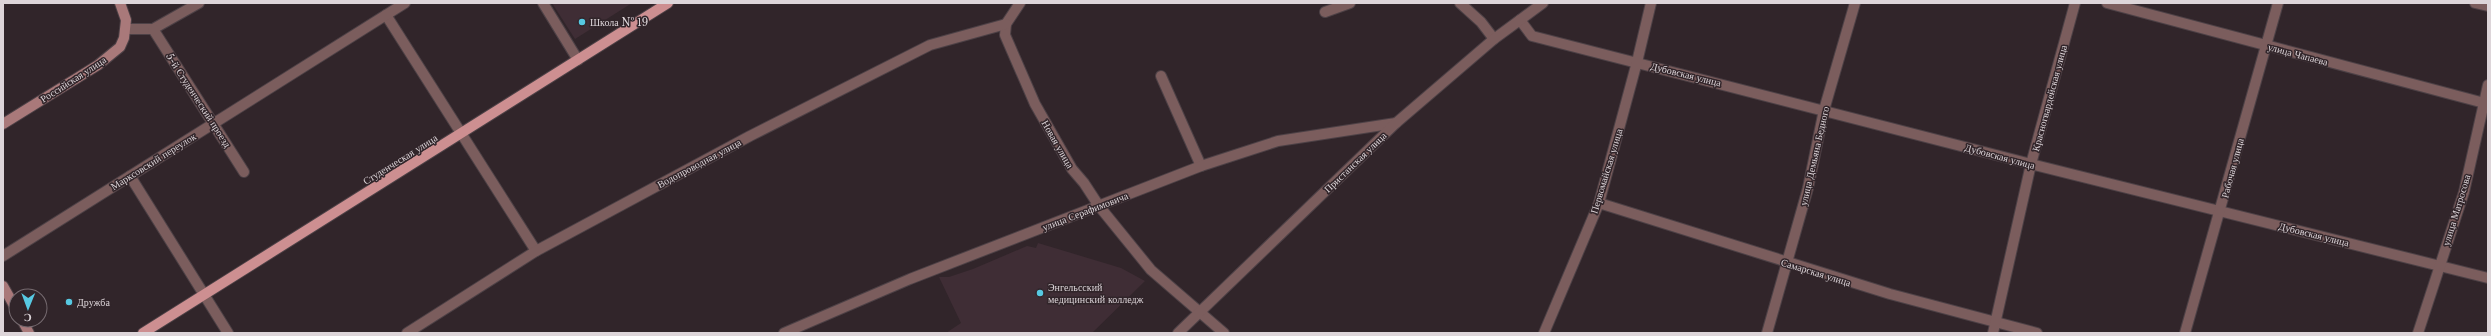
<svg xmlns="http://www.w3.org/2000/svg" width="2491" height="336" font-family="'Libre Baskerville',serif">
	<rect width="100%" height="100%" fill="#31252a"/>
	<!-- built -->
	<g fill="#3f2d35">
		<polygon points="552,3 632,3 575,39"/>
		<polygon points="1038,243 1121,268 1145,281 1092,333 946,333 961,323 939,277 949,277 973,269 1027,246 1036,248"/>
	</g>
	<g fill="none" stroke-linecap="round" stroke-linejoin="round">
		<defs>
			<g id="minor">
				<polyline points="543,3 578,60"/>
				<polyline points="1020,3 1006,24 1005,35 1035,104 1072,169 1084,183 1099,206 1151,270 1224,333"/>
				<polyline points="1460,3 1481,22 1494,39"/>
				<polyline points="2107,3 2488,104"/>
				<polyline points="2475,3 2488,6"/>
				<polyline points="1325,12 1350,3"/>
				<polyline points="386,15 536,251"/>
				<polyline points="1520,20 1532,36 2031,164 2488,278"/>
				<polyline points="126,29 153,29 199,3"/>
				<polyline points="153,29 244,172"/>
				<polyline points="1161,76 1201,166"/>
				<polyline points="130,176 228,333"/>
				<polyline points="1599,203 1890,294 2037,333"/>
				<polyline points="3,256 405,3"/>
				<polyline points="407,333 536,251 750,136 930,45 1006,24"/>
				<polyline points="1544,333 1599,203 1637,62 1651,3"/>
				<polyline points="1767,333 1808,188 1824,110 1855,3"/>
				<polyline points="1993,333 2031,164 2075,3"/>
				<polyline points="2185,333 2278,3"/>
				<polyline points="2418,333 2464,192 2488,85"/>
			</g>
			<g id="tertiary">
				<polyline points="784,333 910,279 1201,166 1278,141 1396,123"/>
				<polyline points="1178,333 1396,123 1494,39 1543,3"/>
			</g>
			<g id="secondary">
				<polyline points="3,124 98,65 120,47 124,38 126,20 120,3"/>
				<polyline points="3,286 16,309"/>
				<polyline points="22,320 29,333"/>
			</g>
			<polyline id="primary" points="143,333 668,3"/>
		</defs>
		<!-- minor casing -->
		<use href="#minor" stroke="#4d4146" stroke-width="12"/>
		<!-- tertiary casing -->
		<use href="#tertiary" stroke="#4d4146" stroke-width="12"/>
		<!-- secondary casing -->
		<use href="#secondary" stroke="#4d4146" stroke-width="12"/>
		<!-- primary casing -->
		<use href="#primary" stroke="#4d4146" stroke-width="12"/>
		<!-- minor -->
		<use href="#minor" stroke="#7b5d5d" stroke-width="10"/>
		<!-- tertiary -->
		<use href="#tertiary" stroke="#7b5d5d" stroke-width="10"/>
		<!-- secondary -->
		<use href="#secondary" stroke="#a9797a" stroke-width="10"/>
		<!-- primary -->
		<use href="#primary" stroke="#cd8f91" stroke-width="10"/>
	</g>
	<!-- markers -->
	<g fill="#57c9e2" stroke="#31252a" stroke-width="1.5">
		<circle cx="582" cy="22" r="4"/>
		<circle cx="1040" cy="293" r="4"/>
		<circle cx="69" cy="302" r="4"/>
	</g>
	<g text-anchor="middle" stroke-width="3" stroke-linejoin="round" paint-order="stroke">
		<!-- poi labels -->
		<g font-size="10" fill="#ddd5d9" stroke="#31252a" text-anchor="start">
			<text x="590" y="26">Школа № 19</text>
			<text x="1048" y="291">Энгельсский<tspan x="1048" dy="12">медицинский колледж</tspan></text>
			<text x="77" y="306">Дружба</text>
		</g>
		<!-- street labels -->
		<g font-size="10" fill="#ddd5d9" stroke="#31252a">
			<text transform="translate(2298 54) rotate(15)" y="4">улица Чапаева</text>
			<text transform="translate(1686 74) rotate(14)" y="4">Дубовская улица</text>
			<text transform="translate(73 79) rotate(-33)" y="4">Российская улица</text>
			<text transform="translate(2049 98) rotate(-75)" y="4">Красногвардейская улица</text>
			<text transform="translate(199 100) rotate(57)" y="4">5-й Студенческий проезд</text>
			<text transform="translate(1058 144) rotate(60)" y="4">Новая улица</text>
			<text transform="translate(1814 156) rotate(-77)" y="4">улица Демьяна Бедного</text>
			<text transform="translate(2000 156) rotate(15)" y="4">Дубовская улица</text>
			<text transform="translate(400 159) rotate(-32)" y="4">Студенческая улица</text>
			<text transform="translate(153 161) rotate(-32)" y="4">Марксовский переулок</text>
			<text transform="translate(1355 162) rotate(-44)" y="4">Пристанская улица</text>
			<text transform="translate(699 163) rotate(-28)" y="4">Водопроводная улица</text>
			<text transform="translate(2232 168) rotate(-75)" y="4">Рабочая улица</text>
			<text transform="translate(1606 171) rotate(-73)" y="4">Первомайская улица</text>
			<text transform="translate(2456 210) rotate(-73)" y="4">улица Матросова</text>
			<text transform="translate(1085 211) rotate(-21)" y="4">улица Серафимовича</text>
			<text transform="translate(2314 234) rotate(14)" y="4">Дубовская улица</text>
			<text transform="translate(1816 272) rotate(17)" y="4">Самарская улица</text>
		</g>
	</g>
	<!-- border -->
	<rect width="2491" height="336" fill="none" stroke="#ddd5d9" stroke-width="8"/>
	<!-- north arrow -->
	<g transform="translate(28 308) rotate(181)"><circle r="19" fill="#31252a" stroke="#766b70"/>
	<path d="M0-3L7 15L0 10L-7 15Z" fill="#57c9e2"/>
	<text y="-6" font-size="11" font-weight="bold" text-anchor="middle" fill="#ddd5d9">С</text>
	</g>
</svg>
